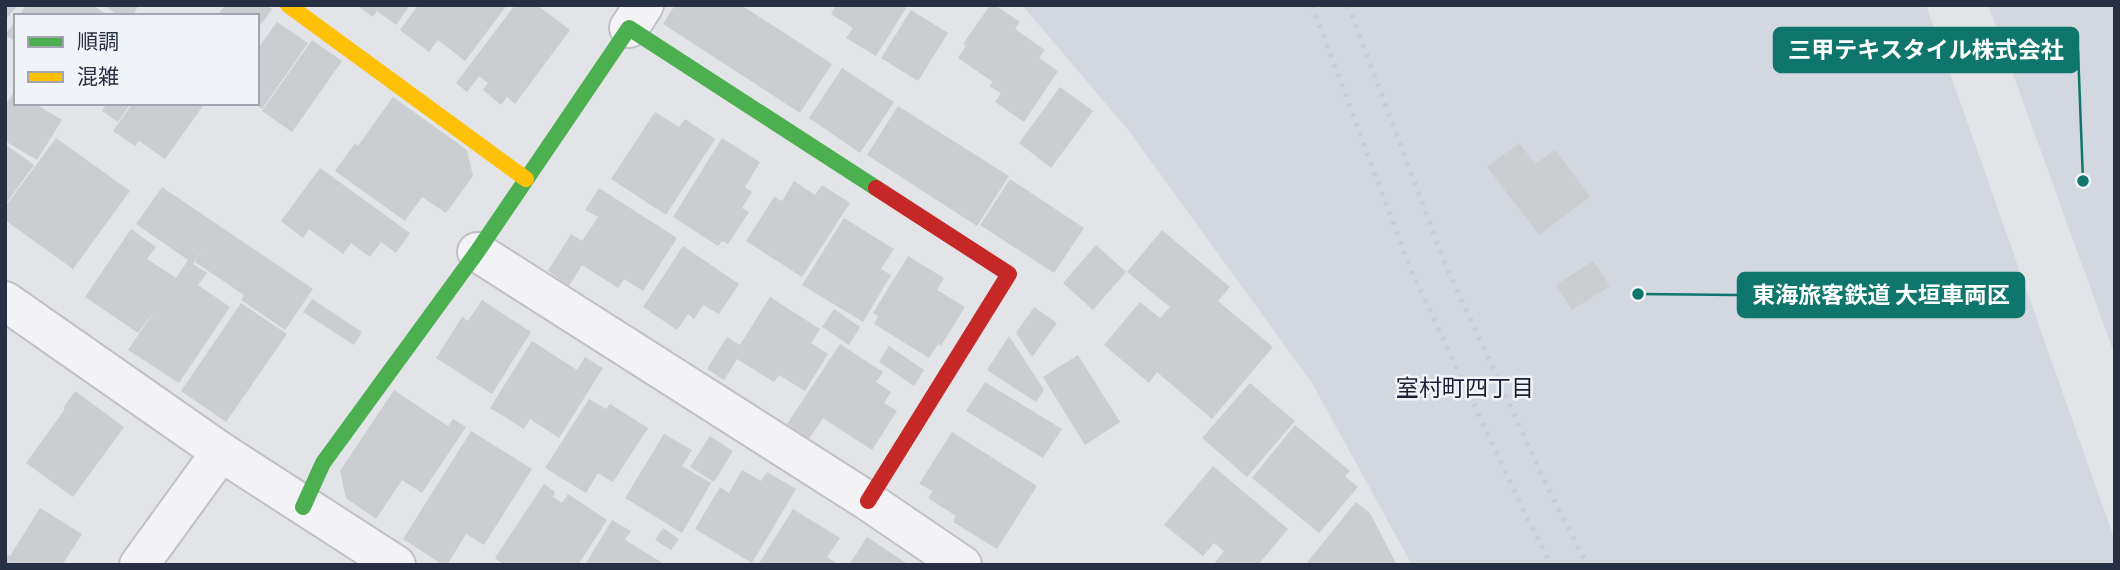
<svg xmlns="http://www.w3.org/2000/svg" width="2120" height="570" font-family="Commissioner,'Noto Sans JP',sans-serif">
	<rect width="100%" height="100%" fill="#e3e4e8"/>
	<!-- built -->
	<g fill="#d3d7df">
		<polygon points="1022,5 1926,5 2115,541 2115,565 1412,565 1312,383 1129,131"/>
		<polygon points="1988,5 2115,5 2115,356"/>
	</g>
	<!-- building -->
	<g fill="#cbcdd1">
		<polygon points="5,5 18,5 5,20"/>
		<polygon points="26,5 93,5 108,16 19,16"/>
		<polygon points="104,5 139,5 132,16 119,16"/>
		<polygon points="225,5 267,5 272,9 257,30 257,16 217,16"/>
		<polygon points="356,5 410,5 396,25 377,11 373,17"/>
		<polygon points="418,5 507,5 465,61 438,40 429,52 400,30"/>
		<polygon points="515,5 537,5 570,30 515,104 507,97 501,105 483,90 488,83 479,76 467,92 456,83"/>
		<polygon points="675,5 741,5 832,64 800,113 663,24"/>
		<polygon points="836,5 902,5 906,8 876,56 846,38 853,28 831,14"/>
		<polygon points="990,5 995,5 1020,22 1015,29 1045,50 1039,58 1058,71 1024,122 995,102 1001,93 989,86 993,82 958,58 966,46 963,44"/>
		<polygon points="911,10 948,33 918,81 881,58"/>
		<polygon points="16,20 16,42 5,35"/>
		<polygon points="277,22 308,43 262,109 254,103 257,103 257,50"/>
		<polygon points="312,40 342,61 292,132 262,111"/>
		<polygon points="842,68 894,102 860,153 809,118"/>
		<polygon points="1060,87 1093,111 1051,168 1019,143"/>
		<polygon points="16,89 16,103 34,103 62,120 37,160 5,141 5,106"/>
		<polygon points="393,97 467,150 473,176 446,213 422,197 405,221 335,171 355,143 358,146"/>
		<polygon points="104,103 131,103 118,122 102,111 106,105"/>
		<polygon points="133,103 205,103 165,159 139,141 135,146 113,131"/>
		<polygon points="898,106 1009,176 977,226 867,155"/>
		<polygon points="655,112 679,127 685,119 715,139 666,215 611,179"/>
		<polygon points="56,138 130,191 73,269 5,220 5,207"/>
		<polygon points="722,138 760,162 745,187 752,192 742,208 749,212 728,244 722,241 718,246 673,217"/>
		<polygon points="1519,143 1535,164 1555,150 1590,197 1539,235 1487,167"/>
		<polygon points="5,144 34,165 5,205"/>
		<polygon points="320,168 410,233 396,253 381,242 370,257 351,243 343,254 309,229 303,238 281,221"/>
		<polygon points="1010,179 1084,228 1054,273 980,225"/>
		<polygon points="794,181 815,195 822,185 850,203 802,277 746,241 774,197 782,201"/>
		<polygon points="162,187 313,289 285,330 241,300 244,295 195,262 205,245 193,264 207,273 198,285 230,307 179,383 128,350 156,309 138,333 85,297 131,229 156,247 147,259 176,278 188,260 136,224"/>
		<polygon points="599,188 677,238 643,291 624,279 618,288 582,265 569,286 548,271 571,234 582,241 598,217 585,210"/>
		<polygon points="844,218 894,249 881,269 891,275 863,322 802,285"/>
		<polygon points="1162,230 1230,287 1218,301 1273,347 1212,419 1157,372 1149,383 1104,345 1140,302 1160,318 1170,307 1127,272"/>
		<polygon points="1096,245 1126,272 1093,310 1063,283"/>
		<polygon points="683,246 739,284 719,314 703,305 694,319 688,314 677,330 643,307"/>
		<polygon points="908,256 944,278 937,290 965,307 941,346 938,344 929,358 874,324 878,316 873,313"/>
		<polygon points="1593,261 1610,286 1572,310 1556,285"/>
		<polygon points="770,297 820,329 811,343 828,354 805,391 779,375 774,382 737,359 724,380 707,369 727,337 740,345"/>
		<polygon points="312,299 362,332 354,345 303,312"/>
		<polygon points="482,300 531,332 492,394 436,358 462,317 468,321"/>
		<polygon points="241,303 287,334 226,422 181,391"/>
		<polygon points="1034,307 1057,323 1032,357 1016,333"/>
		<polygon points="834,309 860,327 849,345 822,327"/>
		<polygon points="1009,336 1044,390 1036,402 987,370"/>
		<polygon points="532,341 577,370 585,357 603,368 559,438 530,419 524,429 490,408"/>
		<polygon points="840,344 883,372 876,382 891,392 884,403 897,411 872,450 823,418 809,439 787,424"/>
		<polygon points="889,346 924,370 914,386 879,362"/>
		<polygon points="1078,355 1120,422 1085,445 1043,377"/>
		<polygon points="985,382 1062,429 1043,458 966,411"/>
		<polygon points="1250,383 1295,421 1247,477 1202,438"/>
		<polygon points="394,390 448,426 453,419 466,427 422,493 402,480 376,519 346,498 340,471"/>
		<polygon points="75,391 124,427 73,497 26,463 65,409 63,408"/>
		<polygon points="589,399 606,409 610,404 648,428 613,482 598,473 586,493 545,468"/>
		<polygon points="1295,425 1350,471 1345,476 1358,487 1319,533 1252,478"/>
		<polygon points="471,431 532,469 484,545 466,534 447,565 443,565 403,539"/>
		<polygon points="952,432 1037,486 997,549 953,522 956,516 928,498 933,491 919,484"/>
		<polygon points="664,434 692,450 682,466 711,483 682,533 625,498"/>
		<polygon points="710,436 733,451 714,482 690,467"/>
		<polygon points="1213,466 1288,529 1258,565 1213,565 1224,551 1214,543 1203,556 1164,525"/>
		<polygon points="742,470 761,481 767,472 796,489 752,563 695,529 720,487 729,493"/>
		<polygon points="544,484 555,492 553,497 562,503 568,494 607,520 578,565 504,565 495,558"/>
		<polygon points="1356,502 1370,513 1397,565 1305,565"/>
		<polygon points="40,508 82,534 62,565 5,565 5,554 10,556"/>
		<polygon points="793,509 840,538 827,557 835,562 833,565 758,565"/>
		<polygon points="612,520 631,531 625,540 666,565 585,565"/>
		<polygon points="663,528 679,539 671,550 655,540"/>
		<polygon points="867,537 909,565 849,565"/>
	</g>
	<g fill="none" stroke-linecap="round" stroke-linejoin="round">
		<defs>
			<g id="street">
				<polyline points="629,28 644,5"/>
				<polyline points="477,252 868,501 962,565"/>
				<polyline points="5,301 221,452 396,565"/>
				<polyline points="139,565 221,452"/>
			</g>
		</defs>
		<!-- street casing -->
		<use href="#street" stroke="#c1c2c6" stroke-width="42"/>
		<!-- street -->
		<use href="#street" stroke="#f3f3f5" stroke-width="38"/>
		<!-- fast -->
		<polyline stroke="#4caf50" stroke-width="16" points="303,507 323,463 477,252 629,28 876,188"/>
		<!-- slow -->
		<polyline stroke="#ffc107" stroke-width="16" points="288,5 526,179"/>
		<!-- jam -->
		<polyline stroke="#c62828" stroke-width="16" points="868,501 1009,274 876,188"/>
		<!-- rail -->
		<g stroke="#cbccd0" stroke-width="5" stroke-dasharray="3.5 7" stroke-linecap="butt">
			<polyline points="1312,5 1410,268 1519,501 1551,565"/>
			<polyline points="1348,5 1445,264 1547,486 1587,565"/>
		</g>
	</g>
	<g text-anchor="middle" stroke-width="5" stroke-linejoin="round" paint-order="stroke">
		<!-- neighbourhood labels -->
		<g font-size="23" fill="#192035" stroke="#f0f3f8">
			<text x="1465" y="396">室村町四丁目</text>
		</g>
	</g>
	<!-- callouts -->
	<path fill="none" stroke="#0f766e" stroke-width="2.5" d="M2083 181L2078 50M1638 294L1738 295"/>
	<g fill="#0f766e" stroke="#f0f3f8" stroke-width="2.5">
		<circle cx="2083" cy="181" r="7"/>
		<circle cx="1638" cy="294" r="7"/>
	</g>
	<g fill="#0f766e" stroke="#0f766e" stroke-width="2.5">
		<rect x="1774" y="28" width="304" height="44" rx="7"/>
		<rect x="1738" y="273" width="286" height="44" rx="7"/>
	</g>
	<g font-size="23" text-anchor="middle" font-weight="bold" fill="#fff">
		<text x="1926" y="58">三甲テキスタイル株式会社</text>
		<text x="1881" y="303">東海旅客鉄道 大垣車両区</text>
	</g>
	<!-- border -->
	<rect width="2120" height="570" fill="none" stroke="#272f44" stroke-width="14"/>
	<!-- legend -->
	<rect x="14" y="14" width="245" height="91" fill="#f0f3f8" stroke="#a0a5b0" stroke-width="2"/>
	<rect x="28" y="37" width="35" height="10" fill="#4caf50" stroke="#a0a5b0" stroke-width="2"/>
	<text x="77" y="49" font-size="21" fill="#272f44">順調</text>
	<rect x="28" y="72" width="35" height="10" fill="#ffc107" stroke="#a0a5b0" stroke-width="2"/>
	<text x="77" y="84" font-size="21" fill="#272f44">混雑</text>
</svg>
